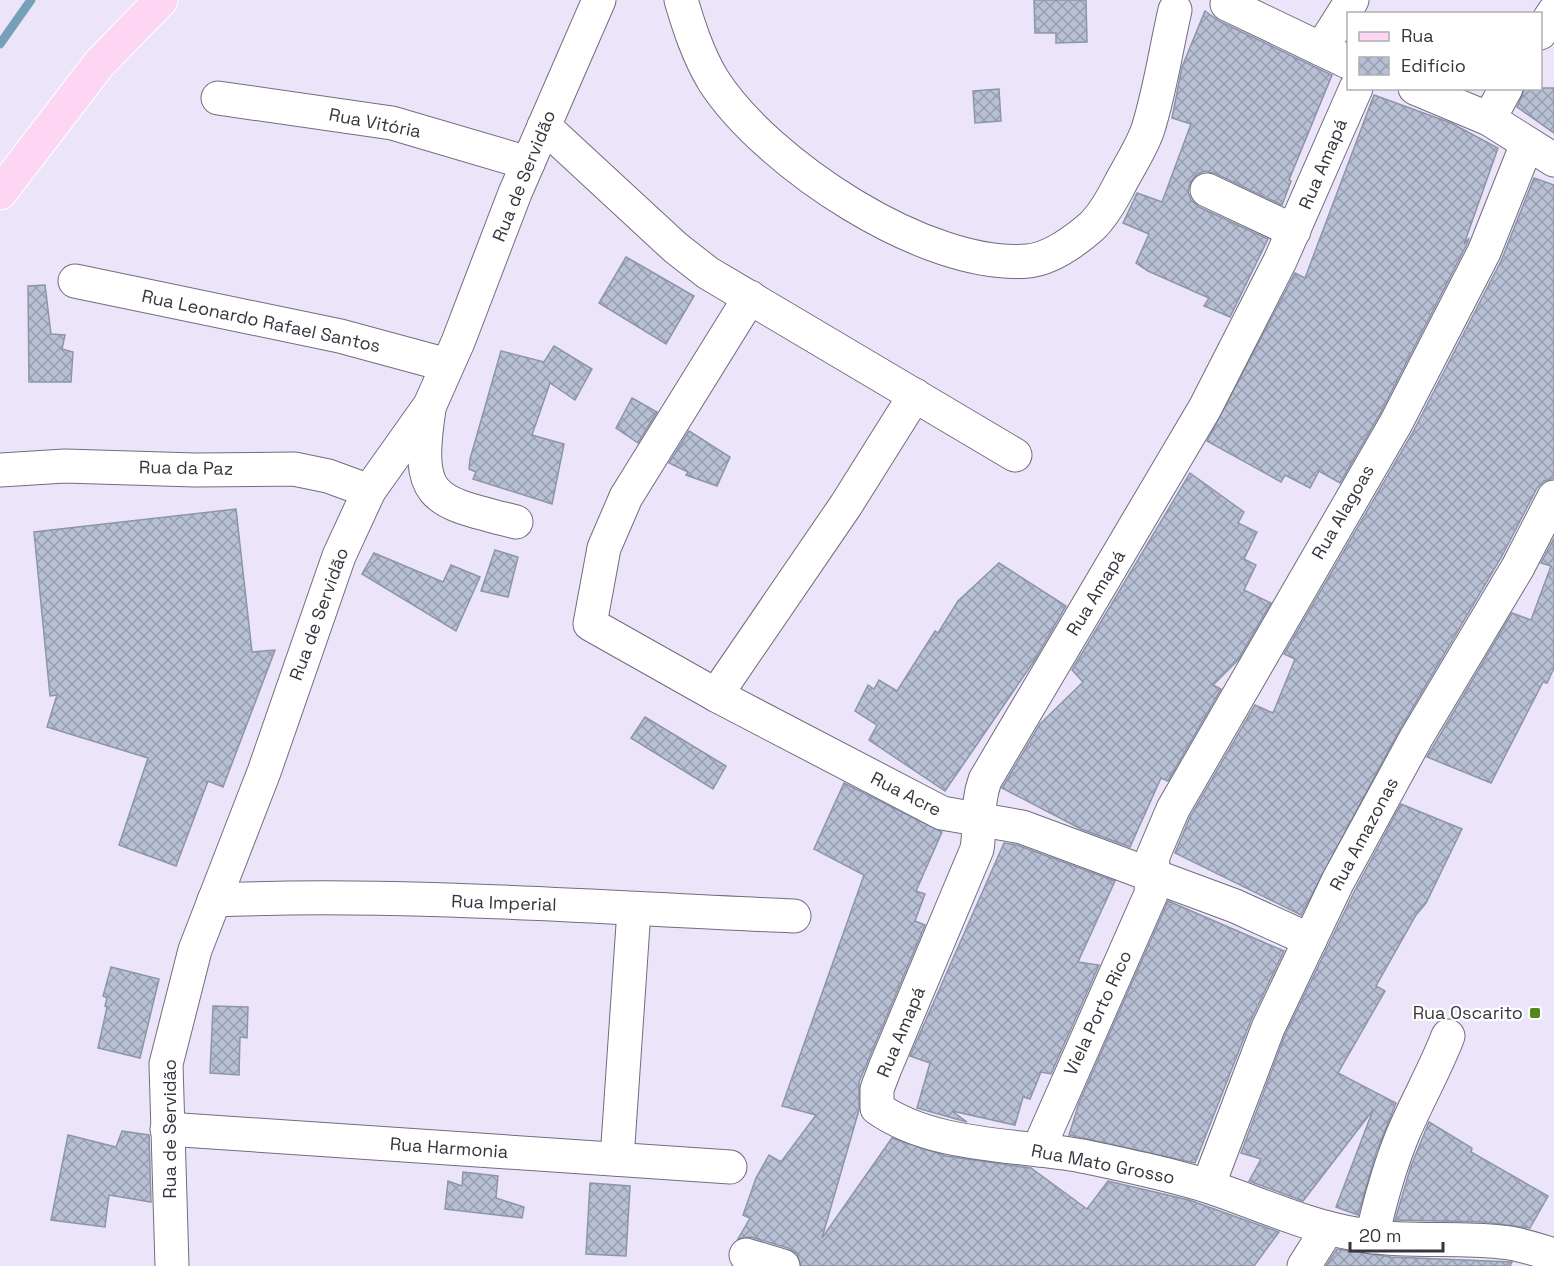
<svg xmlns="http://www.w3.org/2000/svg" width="1554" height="1266" font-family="'Space Grotesk',sans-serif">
	<defs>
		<pattern id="building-cross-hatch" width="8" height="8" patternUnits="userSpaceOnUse" patternTransform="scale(1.5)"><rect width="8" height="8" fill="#b7c0d4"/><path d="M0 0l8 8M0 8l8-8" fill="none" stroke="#969dad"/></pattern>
	</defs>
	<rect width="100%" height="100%" fill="#ece5fa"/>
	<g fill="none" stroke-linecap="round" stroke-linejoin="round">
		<!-- stream -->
		<polyline stroke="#76a0b7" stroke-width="9" points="0,44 31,0"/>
	</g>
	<!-- building -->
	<g fill="url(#building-cross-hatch)" stroke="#8d95a8" stroke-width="1.5">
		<polygon points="1034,0 1086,0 1087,42 1056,43 1056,33 1035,33"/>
		<polygon points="1205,11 1219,21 1332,75 1289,180 1291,181 1282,205 1214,173 1205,171 1197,174 1190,183 1188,192 1191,200 1199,207 1268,239 1230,317 1204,306 1209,298 1148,271 1136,263 1149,234 1123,223 1137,193 1162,202 1191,124 1172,118 1182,67"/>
		<polygon points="1525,88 1554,88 1554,133 1517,107"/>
		<polygon points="999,89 1001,121 975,123 973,91"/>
		<polygon points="1374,95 1451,123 1498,148 1464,244 1469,238 1467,244 1380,414 1340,483 1319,471 1310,488 1285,475 1281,482 1207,441 1295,273 1305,278"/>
		<polygon points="1534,178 1554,185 1554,478 1544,481 1537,488 1502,556 1400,729 1301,915 1175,853 1190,817 1255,705 1273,713 1295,659 1284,654 1413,432 1501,261"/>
		<polygon points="626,257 694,296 666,344 599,303"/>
		<polygon points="45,285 51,334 65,335 62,349 73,352 71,382 29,382 28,286"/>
		<polygon points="554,346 592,369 575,400 550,383 532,435 564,444 552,504 473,479 476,472 469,469 470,459 501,351 544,362"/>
		<polygon points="632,398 657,412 638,443 616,428"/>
		<polygon points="689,431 730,457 717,486 686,475 688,472 669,463"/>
		<polygon points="1190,473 1244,512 1238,523 1257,532 1244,559 1256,565 1244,590 1271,603 1238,660 1213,685 1221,689 1168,781 1161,778 1130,847 1081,829 1002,788 1040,724 1083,682 1072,670"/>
		<polygon points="236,509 252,652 275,650 223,787 208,781 176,866 119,845 148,758 47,727 57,695 50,696 34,532"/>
		<polygon points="1554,538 1554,668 1547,683 1543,682 1491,783 1427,757 1512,613 1531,620 1551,566 1541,563"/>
		<polygon points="495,550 518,557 508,597 481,591"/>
		<polygon points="374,553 443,582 451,565 480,577 456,631 362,574"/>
		<polygon points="999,563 1066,606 1034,661 945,791 869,740 877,725 855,711 868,685 874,689 879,680 897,691 935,631 938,633 958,601"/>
		<polygon points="645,717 726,766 713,789 631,738"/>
		<polygon points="844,783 942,832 916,891 925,894 915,921 925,925 859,1082 859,1110 822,1238 892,1138 946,1156 1031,1168 1087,1209 1108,1181 1189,1200 1279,1232 1254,1266 801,1266 797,1254 788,1248 751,1237 738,1239 750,1218 743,1215 756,1178 769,1155 781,1162 816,1115 782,1106 864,875 814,849"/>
		<polygon points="1401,804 1462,829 1426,903 1416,915 1376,986 1385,991 1338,1073 1396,1103 1376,1153 1358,1215 1336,1207 1373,1110 1303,1201 1249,1181 1261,1159 1241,1153 1285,1035 1355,890"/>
		<polygon points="1004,843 1017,845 1115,881 1078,962 1099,965 1051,1074 1041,1072 1030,1099 1023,1097 1015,1125 952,1111 967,1122 917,1108 930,1063 910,1056"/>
		<polygon points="1168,901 1284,951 1251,1020 1195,1163 1069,1135 1079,1103"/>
		<polygon points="111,967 159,979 140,1058 98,1048 107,1007 105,1006 107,998 103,996"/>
		<polygon points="213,1006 248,1007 247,1038 240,1037 239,1075 210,1073"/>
		<polygon points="1429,1122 1472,1148 1471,1152 1548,1196 1530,1228 1484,1222 1395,1220 1411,1166"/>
		<polygon points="122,1131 149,1135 151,1202 109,1195 105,1227 51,1220 68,1135 116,1147"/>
		<polygon points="463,1172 498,1176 496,1198 524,1207 522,1218 445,1209 448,1181 462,1186"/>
		<polygon points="590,1183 630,1186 626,1256 586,1254"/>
		<polygon points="1337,1249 1391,1257 1512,1262 1510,1266 1326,1266"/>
	</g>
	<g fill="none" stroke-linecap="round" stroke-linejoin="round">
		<defs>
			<g id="minor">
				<path d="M 681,0 C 689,27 698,55 713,80 C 766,163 927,270 1028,261 C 1050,259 1075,241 1091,227 C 1103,216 1114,196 1121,182 C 1130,165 1142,147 1148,129 C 1160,91 1166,49 1175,10"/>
				<polyline points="1227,4 1348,62"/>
				<polyline points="1540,33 1554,12"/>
				<polyline points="1321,49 1352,0"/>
				<path d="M 1356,88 L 1280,261 L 1205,408 L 985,780 C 976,805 981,824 977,849 L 885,1068 L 877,1089 L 877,1108 C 933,1148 1017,1144 1082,1156 C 1125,1165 1169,1174 1210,1187 C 1258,1203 1306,1226 1356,1234 C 1404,1243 1453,1237 1501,1242 C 1519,1243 1537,1250 1554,1255"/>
				<polyline points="1415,88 1489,119 1554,160"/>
				<polyline points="218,98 392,123 528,163"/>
				<polyline points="1489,119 1506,88"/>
				<polyline points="544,126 676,248 708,273 1015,455"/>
				<polyline points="1207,190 1294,231"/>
				<polyline points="75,281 340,336 447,365"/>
				<polyline points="750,297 626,497 604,548 590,624 716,695 942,813 1022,827 1235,906 1310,940"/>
				<path d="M 429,409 C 415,501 433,501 516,522"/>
				<polyline points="0,470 65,466 195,470 294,469 328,476 369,491"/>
				<polyline points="716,695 846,505 915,395"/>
				<path d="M 214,900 C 407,892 601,908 794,916"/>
				<polyline points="167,1129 730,1167"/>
				<polyline points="1038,1150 1147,903 1151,894 1153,856 1173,809 1396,423 1484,252 1527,144"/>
				<polyline points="617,1159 634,910"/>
				<polyline points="1208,1186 1268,1028 1338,881 1416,738 1518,567 1554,497"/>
				<path d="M 1372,1237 C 1380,1201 1389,1168 1403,1134 C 1417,1101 1435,1070 1448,1036"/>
				<polyline points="746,1255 783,1266"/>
				<polyline points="172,1266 166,1064 195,950 264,772 339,556 369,491 430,405 458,342 515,193 599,0"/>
				<polyline points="1304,1266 1328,1228"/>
			</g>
			<polyline id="major" points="0,193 99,64 161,0"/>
		</defs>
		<!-- minor casing -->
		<use href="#minor" stroke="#726c7e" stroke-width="35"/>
		<!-- major casing -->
		<use href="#major" stroke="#fff" stroke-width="35"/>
		<!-- minor -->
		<use href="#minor" stroke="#fff" stroke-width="33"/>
		<!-- major -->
		<use href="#major" stroke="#fcd6f3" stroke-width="33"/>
	</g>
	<!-- markers -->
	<rect fill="#54861b" stroke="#fff" stroke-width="2" x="1529" y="1007" width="12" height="12" rx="3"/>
	<g text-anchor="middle" stroke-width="4.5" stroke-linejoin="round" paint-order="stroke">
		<!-- street labels -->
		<g font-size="18" fill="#38353e" stroke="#fff">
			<text transform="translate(375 123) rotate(11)" y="6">Rua Vitória</text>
			<text transform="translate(1323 164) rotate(-67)" y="6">Rua Amapá</text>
			<text transform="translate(524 176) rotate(-68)" y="6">Rua de Servidão</text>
			<text transform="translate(261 321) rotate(12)" y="6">Rua Leonardo Rafael Santos</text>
			<text transform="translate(186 468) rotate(1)" y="6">Rua da Paz</text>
			<text transform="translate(1343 512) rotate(-60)" y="6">Rua Alagoas</text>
			<text transform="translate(1096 593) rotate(-59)" y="6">Rua Amapá</text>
			<text transform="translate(319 614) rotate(-70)" y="6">Rua de Servidão</text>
			<text transform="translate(906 794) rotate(27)" y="6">Rua Acre</text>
			<text transform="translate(1364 834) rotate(-62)" y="6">Rua Amazonas</text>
			<text transform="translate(504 903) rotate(2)" y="6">Rua Imperial</text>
			<text transform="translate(1098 1013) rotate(-65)" y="6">Viela Porto Rico</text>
			<text transform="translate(901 1032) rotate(-67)" y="6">Rua Amapá</text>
			<text transform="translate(170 1129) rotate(-90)" y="6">Rua de Servidão</text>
			<text transform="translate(449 1148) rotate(4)" y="6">Rua Harmonia</text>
			<text transform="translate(1103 1164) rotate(11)" y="6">Rua Mato Grosso</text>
		</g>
		<!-- poi labels -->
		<g font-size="18" fill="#38353e" stroke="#fff" text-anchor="end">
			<text x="1523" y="1019">Rua Oscarito</text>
		</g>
	</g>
	<!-- legend -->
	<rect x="1347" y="12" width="195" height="78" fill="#ffffff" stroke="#afaeb2" stroke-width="1.5"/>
	<rect x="1359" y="32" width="30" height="9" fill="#fcd6f3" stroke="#afaeb2" stroke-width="1.5"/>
	<text x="1401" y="42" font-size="18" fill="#38353e">Rua</text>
	<rect x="1359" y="57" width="30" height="18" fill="url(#building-cross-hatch)" stroke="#afaeb2" stroke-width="1.5"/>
	<text x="1401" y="72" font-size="18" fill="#38353e">Edifício</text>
	<!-- scale -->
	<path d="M1350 1242v9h93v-9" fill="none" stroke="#38353e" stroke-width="3"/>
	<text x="1359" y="1242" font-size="18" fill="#38353e" stroke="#ffffff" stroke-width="4.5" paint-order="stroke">20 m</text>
</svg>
